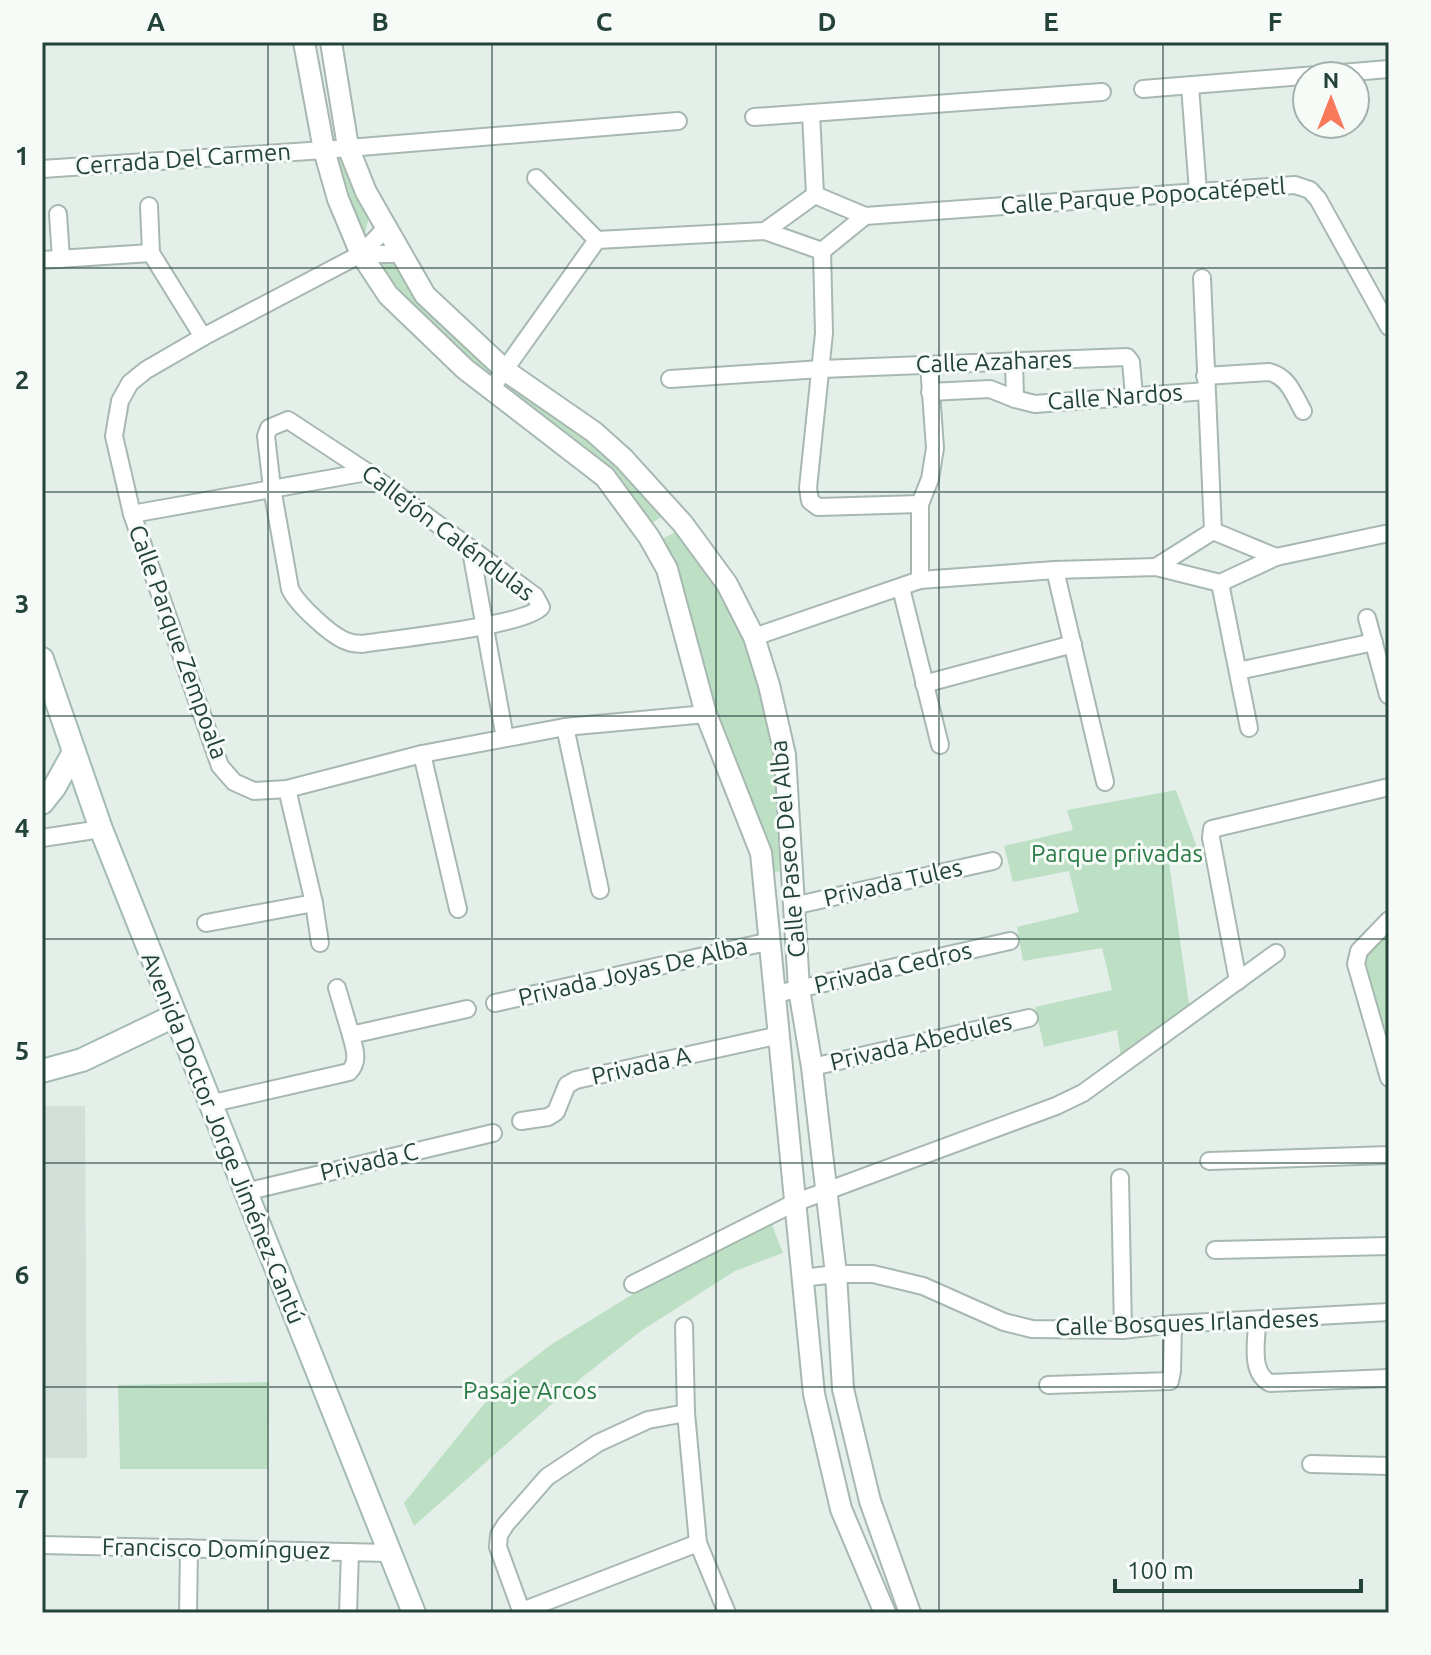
<svg xmlns="http://www.w3.org/2000/svg" width="1431" height="1655" font-family="Ubuntu,sans-serif">
	<rect width="100%" height="100%" fill="#e5efea"/>
	<!-- built -->
	<polygon fill="#d3dfd9" points="42,1106 85,1106 87,1458 42,1458"/>
	<!-- green -->
	<g fill="#bde0c5">
		<polygon points="344,156 369,216 364,238 331,159"/>
		<polygon points="395,257 497,367 487,377 407,300 378,261"/>
		<polygon points="510,377 613,454 666,514 649,525 502,389"/>
		<polygon points="679,530 726,591 765,680 783,755 787,870 769,873 717,725 662,539"/>
		<polygon points="1176,790 1199,853 1169,862 1189,1004 1121,1058 1117,1030 1044,1047 1035,1007 1112,990 1102,948 1023,961 1017,927 1079,912 1069,871 1013,882 1004,846 1073,830 1067,810"/>
		<polygon points="1389,920 1389,1078 1359,951"/>
		<polygon points="772,1225 783,1253 735,1271 641,1331 580,1379 414,1526 404,1503 501,1383 552,1344 662,1276"/>
		<polygon points="269,1382 268,1469 120,1469 118,1385"/>
	</g>
	<g fill="none" stroke-linecap="round" stroke-linejoin="round">
		<defs>
			<g id="minor">
				<polyline points="1190,86 1198,192"/>
				<polyline points="1143,89 1389,69"/>
				<polyline points="811,113 815,195"/>
				<polyline points="754,117 1102,92"/>
				<polyline points="42,169 324,150 678,121"/>
				<polyline points="536,178 597,240"/>
				<polyline points="149,206 151,253 203,337"/>
				<polyline points="58,214 61,259"/>
				<polyline points="386,228 361,254 203,337 146,370 130,383 120,401 114,436 132,514 220,766 234,782 254,791 287,789 422,754 565,727 706,714"/>
				<polyline points="765,231 815,195 865,216 1295,185 1310,190 1318,199 1389,327"/>
				<polyline points="822,251 824,333 808,488 810,501 818,507 920,504"/>
				<polyline points="361,254 402,254"/>
				<polyline points="42,260 151,253"/>
				<polyline points="1202,278 1213,531"/>
				<polyline points="1014,361 1015,399"/>
				<path d="M 1205,376 L 1269,372 C 1288,376 1294,395 1303,411"/>
				<polyline points="670,379 821,369 1127,357 1131,362 1134,395"/>
				<polyline points="491,389 597,240 765,231 822,251 865,216"/>
				<polyline points="930,392 990,389 1015,399 1035,404 1206,391"/>
				<path d="M 288,420 L 367,472 L 535,596 L 541,607 C 525,626 393,639 362,644 C 357,643 353,644 349,642 C 333,638 297,604 290,589 L 272,488 L 266,436 L 269,428 Z"/>
				<polyline points="132,514 367,472"/>
				<polyline points="471,551 505,738"/>
				<polyline points="1156,567 1213,531 1276,557"/>
				<polyline points="1055,570 1105,782"/>
				<polyline points="920,580 920,504 930,479 935,448 929,365"/>
				<polyline points="1220,583 1249,728"/>
				<polyline points="901,588 940,745"/>
				<polyline points="1367,618 1388,695"/>
				<polyline points="754,637 920,580 1055,570 1156,567 1220,583 1276,557 1389,533"/>
				<polyline points="1238,671 1374,642"/>
				<polyline points="924,684 1073,644"/>
				<polyline points="565,727 600,890"/>
				<polyline points="422,754 458,909"/>
				<polyline points="287,789 314,903 320,943"/>
				<polyline points="42,838 101,829"/>
				<polyline points="793,906 993,861"/>
				<polyline points="1389,920 1359,951 1356,964 1389,1078"/>
				<polyline points="206,923 314,903"/>
				<polyline points="1238,981 1211,838 1212,829 1389,787"/>
				<polyline points="337,988 351,1035"/>
				<polyline points="776,994 1010,941"/>
				<polyline points="495,1003 771,941"/>
				<polyline points="812,1067 1029,1018"/>
				<path d="M 209,1104 L 349,1072 C 360,1061 354,1048 351,1035 L 467,1009"/>
				<polyline points="521,1121 548,1117 556,1112 567,1085 576,1080 780,1035"/>
				<polyline points="1209,1161 1389,1155"/>
				<polyline points="1120,1178 1123,1330"/>
				<polyline points="245,1192 493,1133"/>
				<polyline points="1215,1250 1389,1246"/>
				<polyline points="802,1278 836,1274 873,1274 923,1286 1004,1322 1032,1329 1123,1330 1173,1324 1389,1312"/>
				<polyline points="633,1284 794,1203 1056,1106 1083,1093 1276,953"/>
				<path d="M 1257,1321 C 1257,1341 1249,1372 1270,1383 L 1389,1378"/>
				<polyline points="684,1326 686,1413 698,1543 727,1613"/>
				<polyline points="1048,1385 1170,1381 1172,1371 1173,1324"/>
				<polyline points="1311,1464 1389,1466"/>
				<polyline points="42,1545 389,1553"/>
				<polyline points="522,1611 698,1543"/>
				<polyline points="188,1613 189,1548"/>
				<polyline points="348,1613 350,1552"/>
				<polyline points="522,1613 498,1547 499,1535 506,1524 547,1477 598,1443 648,1420 686,1413"/>
			</g>
			<g id="tertiary">
				<polyline points="304,42 324,150 338,199 361,254 388,295 465,369 605,477 649,537 667,569 706,714 761,853 814,1394 841,1509 885,1613"/>
				<polyline points="331,42 348,147 366,192 425,295 506,371 594,432 624,459 683,524 727,584 754,637 769,685 785,755 799,989 812,1067 836,1274 843,1389 870,1501 910,1613"/>
			</g>
			<g id="secondary">
				<polyline points="42,659 101,829 414,1613"/>
				<polyline points="42,803 54,788 74,752"/>
				<polyline points="42,1071 82,1060 174,1016"/>
			</g>
		</defs>
		<!-- minor casing -->
		<use href="#minor" stroke="#a7b8b1" stroke-width="20"/>
		<!-- tertiary casing -->
		<use href="#tertiary" stroke="#a7b8b1" stroke-width="24"/>
		<!-- secondary casing -->
		<use href="#secondary" stroke="#a3bbb2" stroke-width="26"/>
		<!-- minor -->
		<use href="#minor" stroke="#fff" stroke-width="16"/>
		<!-- tertiary -->
		<use href="#tertiary" stroke="#fff" stroke-width="20"/>
		<!-- secondary -->
		<use href="#secondary" stroke="#fff" stroke-width="22"/>
	</g>
	<!-- grid -->
	<path fill="none" stroke="#234238" stroke-width="2" stroke-opacity="0.55" d="M 268,42 L 268,1613M 492,42 L 492,1613M 716,42 L 716,1613M 939,42 L 939,1613M 1163,42 L 1163,1613M 42,268 L 1389,268M 42,492 L 1389,492M 42,716 L 1389,716M 42,939 L 1389,939M 42,1163 L 1389,1163M 42,1387 L 1389,1387"/>
	<g text-anchor="middle" stroke-width="6" stroke-linejoin="round" paint-order="stroke">
		<!-- street labels -->
		<g font-size="24" fill="#234238" stroke="#f6fbf8">
			<text transform="translate(183 159) rotate(-4)" y="8">Cerrada Del Carmen</text>
			<text transform="translate(1143 196) rotate(-4)" y="8">Calle Parque Popocatépetl</text>
			<text transform="translate(994 362) rotate(-2)" y="8">Calle Azahares</text>
			<text transform="translate(1115 397) rotate(-4)" y="8">Calle Nardos</text>
			<text transform="translate(448 533) rotate(37)" y="8">Callejón Caléndulas</text>
			<text transform="translate(178 642) rotate(70)" y="8">Calle Parque Zempoala</text>
			<text transform="translate(788 849) rotate(-95)" y="8">Calle Paseo Del Alba</text>
			<text transform="translate(893 883) rotate(-13)" y="8">Privada Tules</text>
			<text transform="translate(893 968) rotate(-13)" y="8">Privada Cedros</text>
			<text transform="translate(633 972) rotate(-13)" y="8">Privada Joyas De Alba</text>
			<text transform="translate(921 1042) rotate(-13)" y="8">Privada Abedules</text>
			<text transform="translate(641 1066) rotate(-13)" y="8">Privada A</text>
			<text transform="translate(223 1138) rotate(68)" y="8">Avenida Doctor Jorge Jiménez Cantú</text>
			<text transform="translate(369 1162) rotate(-13)" y="8">Privada C</text>
			<text transform="translate(1187 1323) rotate(-2)" y="8">Calle Bosques Irlandeses</text>
			<text transform="translate(216 1549) rotate(1)" y="8">Francisco Domínguez</text>
		</g>
		<!-- park labels -->
		<g font-size="24" fill="#2b7b46" stroke="#f6fbf8">
			<text x="1117" y="862">Parque privadas</text>
			<text x="530" y="1399">Pasaje Arcos</text>
		</g>
	</g>
	<!-- border -->
	<rect width="1431" height="1655" fill="none" stroke="#f6fbf8" stroke-width="88"/>
	<!-- north arrow -->
	<g transform="translate(1331 100)"><circle r="38" fill="#f6fbf8" stroke="#a2b1ab" stroke-width="2"/>
	<path d="M0-6L14 30L0 20L-14 30Z" fill="#f87a5a"/>
	<text y="-12" font-size="22" font-weight="bold" text-anchor="middle" fill="#234238">N</text>
	</g>
	<!-- scale -->
	<path d="M1115 1579v12h246v-12" fill="none" stroke="#234238" stroke-width="4"/>
	<text x="1127" y="1579" font-size="24" fill="#234238" stroke="#f6fbf8" stroke-width="6" paint-order="stroke">100 m</text>
	<rect x="44" y="44" width="1343" height="1567" fill="none" stroke="#234238" stroke-width="3"/>
	<g font-size="26" text-anchor="middle" font-weight="bold" fill="#234238">
		<text x="156" y="31">A</text>
		<text x="380" y="31">B</text>
		<text x="604" y="31">C</text>
		<text x="827" y="31">D</text>
		<text x="1051" y="31">E</text>
		<text x="1275" y="31">F</text>
		<text x="22" y="165">1</text>
		<text x="22" y="389">2</text>
		<text x="22" y="613">3</text>
		<text x="22" y="837">4</text>
		<text x="22" y="1060">5</text>
		<text x="22" y="1284">6</text>
		<text x="22" y="1508">7</text>
	</g>
</svg>
